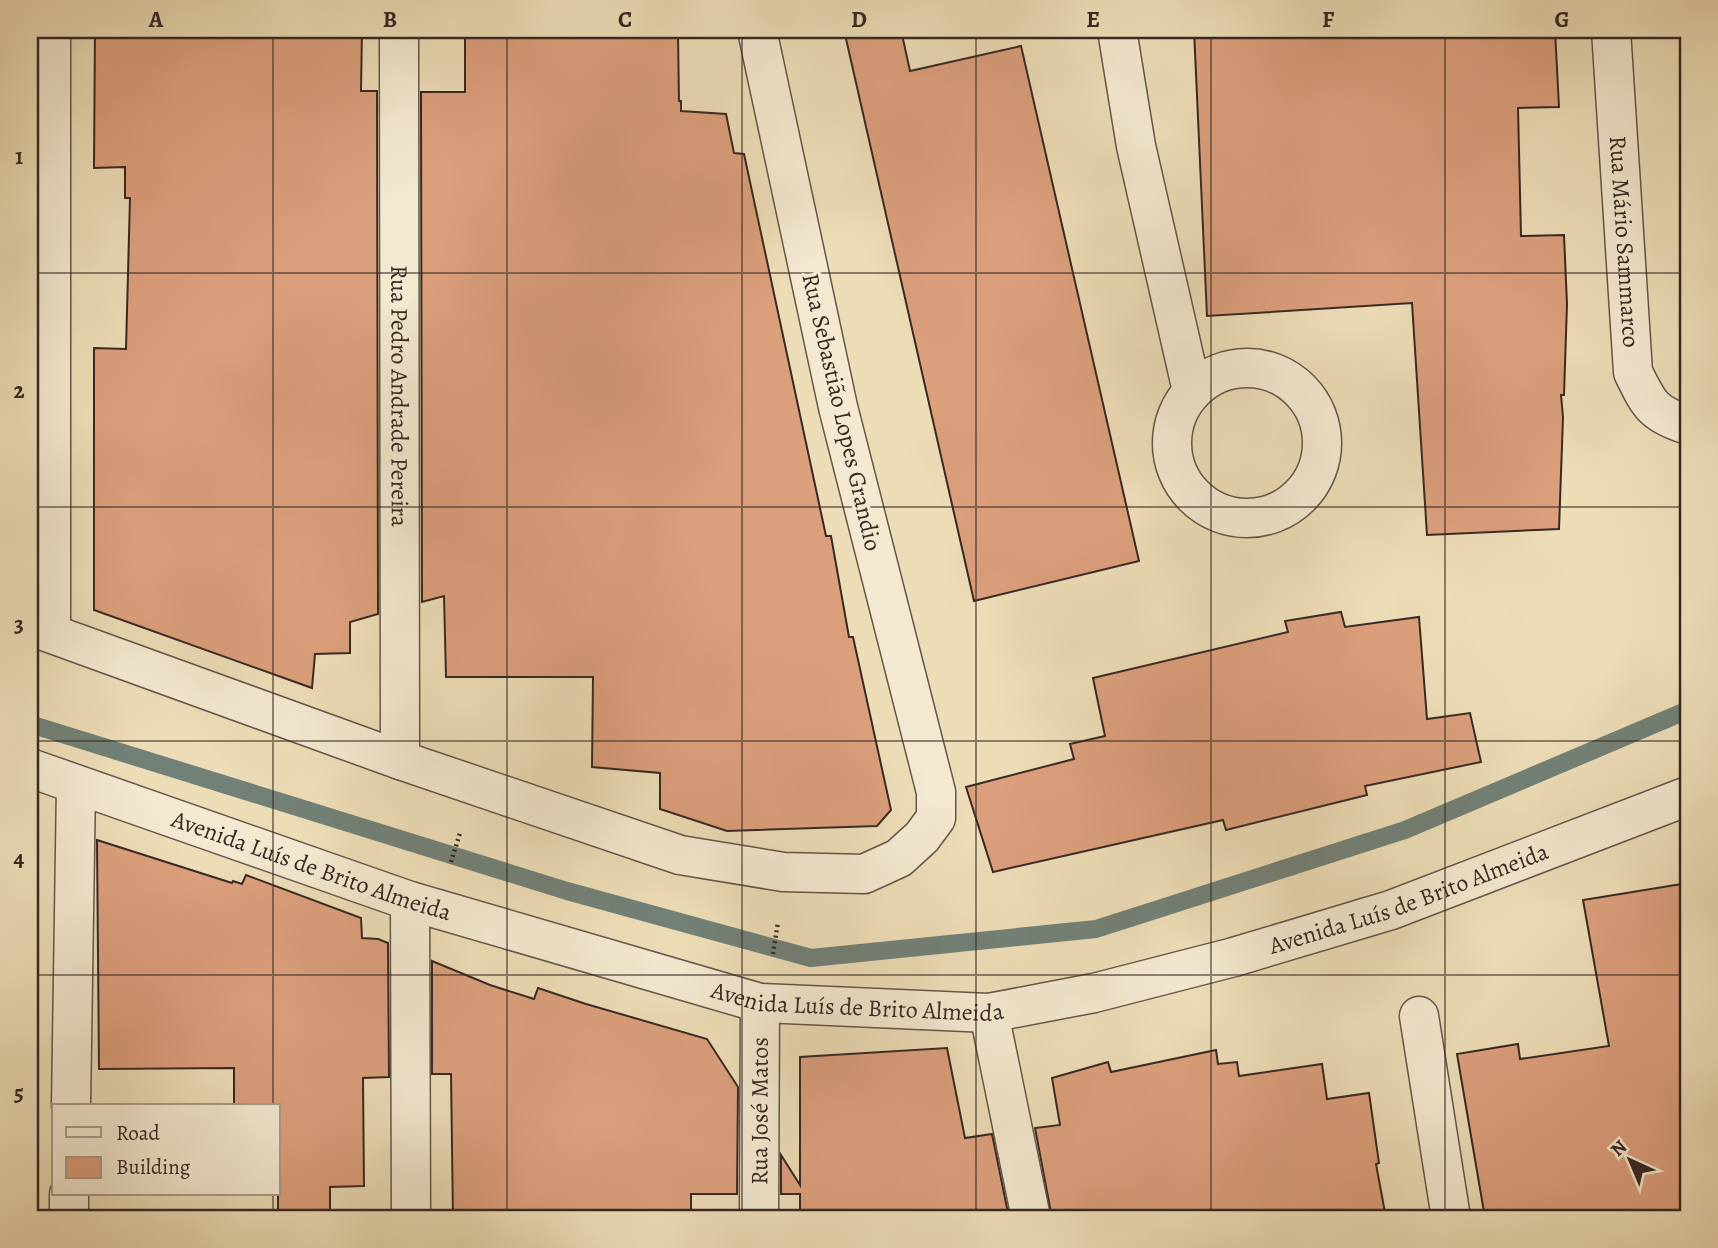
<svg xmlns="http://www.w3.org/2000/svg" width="1718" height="1248" font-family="Alegreya,serif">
	<rect width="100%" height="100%" fill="#edddb7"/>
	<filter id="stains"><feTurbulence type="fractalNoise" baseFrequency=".00286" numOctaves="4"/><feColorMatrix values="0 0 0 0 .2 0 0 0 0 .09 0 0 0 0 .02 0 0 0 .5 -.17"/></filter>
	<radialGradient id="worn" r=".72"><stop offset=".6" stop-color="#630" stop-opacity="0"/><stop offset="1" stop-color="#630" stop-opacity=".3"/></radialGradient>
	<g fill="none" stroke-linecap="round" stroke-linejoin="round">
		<!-- stream -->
		<polyline stroke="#728178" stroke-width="18" points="30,724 567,891 811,958 1096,929 1405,830 1688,710"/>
	</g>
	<!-- building -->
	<g fill="#dc9f7c" stroke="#372924" stroke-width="2">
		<polygon points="95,30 362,30 361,91 377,91 378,614 350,622 350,653 315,654 312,688 94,610 94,348 126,349 130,198 125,198 125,167 94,168"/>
		<polygon points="844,30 901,30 910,71 1021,46 1139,561 974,601"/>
		<polygon points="1194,30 1555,30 1559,107 1518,108 1521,236 1564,235 1567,304 1564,395 1561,395 1563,417 1559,529 1427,535 1412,303 1207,316"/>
		<polygon points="465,31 678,34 679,101 681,101 681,111 726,114 734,153 744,154 826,536 831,536 849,637 853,637 891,810 877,826 727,831 660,809 660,773 592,767 593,677 446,677 444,596 422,602 421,92 465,92"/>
		<polygon points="1341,612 1345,627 1419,617 1427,719 1470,713 1481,762 1365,786 1367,795 1226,830 1223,820 993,872 966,787 1074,759 1070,744 1105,736 1093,678 1288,632 1285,621"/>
		<polygon points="97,840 232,883 233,881 242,884 246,875 361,918 362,938 378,939 388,943 389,1077 363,1078 364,1186 330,1187 330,1218 278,1218 278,1106 234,1106 234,1068 99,1069"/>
		<polygon points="1688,883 1688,1218 1485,1218 1457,1054 1518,1044 1520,1059 1609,1046 1583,900"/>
		<polygon points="432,961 490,985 534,999 538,988 586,1004 707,1039 738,1087 737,1194 691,1194 691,1218 453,1218 451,1074 432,1074"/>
		<polygon points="947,1048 965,1138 992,1134 1009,1218 800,1218 800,1194 781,1194 781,1155 800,1185 800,1057"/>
		<polygon points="1216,1050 1218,1064 1237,1062 1239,1076 1322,1064 1327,1099 1369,1093 1379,1163 1376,1164 1386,1218 1052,1218 1035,1128 1060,1125 1052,1078 1108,1062 1111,1072"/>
	</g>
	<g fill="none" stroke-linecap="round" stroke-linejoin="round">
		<defs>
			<g id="minor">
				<path id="s1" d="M 399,30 L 400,760"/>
				<polyline points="1117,30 1136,146 1192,391"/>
				<path id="s2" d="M 1611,30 L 1633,372 C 1649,405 1653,414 1688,425"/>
				<circle cx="1247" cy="443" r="75"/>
				<polyline points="30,626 400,760 680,855 783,872 864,874 899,858 922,837 936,818 936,792 838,407 757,30"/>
				<polyline points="51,633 51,30"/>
				<path id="s3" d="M 30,768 L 410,901 L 760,1003 L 989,1013 L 1094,993 L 1234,957 L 1391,910 L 1688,796"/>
				<polyline points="410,901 411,1218"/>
				<polyline points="989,1013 1031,1218"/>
				<polyline points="1419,1016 1451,1218"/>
				<polyline points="71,1106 76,785"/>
				<polyline points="69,1218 69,1194"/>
				<path id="s4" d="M 759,1218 L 760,1003"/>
			</g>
		</defs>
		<!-- minor casing -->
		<use href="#minor" stroke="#645649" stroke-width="41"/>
		<!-- path -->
		<g stroke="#372924" stroke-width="4.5" stroke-dasharray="2 3.5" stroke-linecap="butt">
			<polyline points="451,862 460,833"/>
			<polyline points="773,954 778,922"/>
		</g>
		<!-- minor -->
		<use href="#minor" stroke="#f3e9d0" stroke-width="38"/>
	</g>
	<!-- grid -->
	<path fill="none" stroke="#372924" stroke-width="2" stroke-opacity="0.55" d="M 273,30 L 273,1106M 507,30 L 507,1218M 742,30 L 742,1218M 976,30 L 976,1218M 1211,30 L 1211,1218M 1445,30 L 1445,1218M 30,273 L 1688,273M 30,507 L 1688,507M 30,741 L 1688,741M 30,975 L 1688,975M 273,1194 L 273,1218"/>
	<g text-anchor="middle" stroke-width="7" stroke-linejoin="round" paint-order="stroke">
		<!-- street labels -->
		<g font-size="24" fill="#372924" stroke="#f3e9d0">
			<text dy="8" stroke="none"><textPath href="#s2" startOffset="212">Rua Mário Sammarco</textPath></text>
			<text dy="8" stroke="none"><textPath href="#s1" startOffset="366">Rua Pedro Andrade Pereira</textPath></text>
			<text transform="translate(842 412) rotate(77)" y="8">Rua Sebastião Lopes Grandio</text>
			<text dy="8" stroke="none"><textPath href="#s3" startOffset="298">Avenida Luís de Brito Almeida</textPath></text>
			<text dy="8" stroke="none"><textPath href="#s3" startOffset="1432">Avenida Luís de Brito Almeida</textPath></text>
			<text dy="8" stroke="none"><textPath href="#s3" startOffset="864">Avenida Luís de Brito Almeida</textPath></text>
			<text dy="8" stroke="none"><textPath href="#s4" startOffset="107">Rua José Matos</textPath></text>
		</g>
	</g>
	<!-- margin -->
	<rect width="1718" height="1248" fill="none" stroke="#edddb7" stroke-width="77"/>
	<!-- legend -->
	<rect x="52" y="1104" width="228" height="91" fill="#f3e9d0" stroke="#a89c8b" stroke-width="2"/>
	<rect x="66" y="1127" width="35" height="10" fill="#f3e9d0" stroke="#a89c8b" stroke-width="2"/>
	<text x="116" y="1140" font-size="21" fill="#372924">Road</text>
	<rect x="66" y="1157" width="35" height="21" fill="#dc9f7c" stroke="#a89c8b" stroke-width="2"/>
	<text x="116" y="1174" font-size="21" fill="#372924">Building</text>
	<!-- north arrow -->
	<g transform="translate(1630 1160) rotate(316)" stroke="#f3e9d0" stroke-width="5" paint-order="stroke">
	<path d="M0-5L12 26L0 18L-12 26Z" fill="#372924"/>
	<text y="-10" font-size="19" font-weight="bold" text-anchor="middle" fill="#372924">N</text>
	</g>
	<rect x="38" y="38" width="1642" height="1172" fill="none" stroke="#372924" stroke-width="2.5"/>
	<g font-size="23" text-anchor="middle" font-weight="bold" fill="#372924">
		<text x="156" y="27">A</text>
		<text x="390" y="27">B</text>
		<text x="625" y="27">C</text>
		<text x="859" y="27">D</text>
		<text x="1093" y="27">E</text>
		<text x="1328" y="27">F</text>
		<text x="1562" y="27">G</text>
		<text x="19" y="164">1</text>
		<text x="19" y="398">2</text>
		<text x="19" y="632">3</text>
		<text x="19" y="866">4</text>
		<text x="19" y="1100">5</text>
	</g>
	<rect width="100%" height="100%" filter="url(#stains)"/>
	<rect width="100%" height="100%" fill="url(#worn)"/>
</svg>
